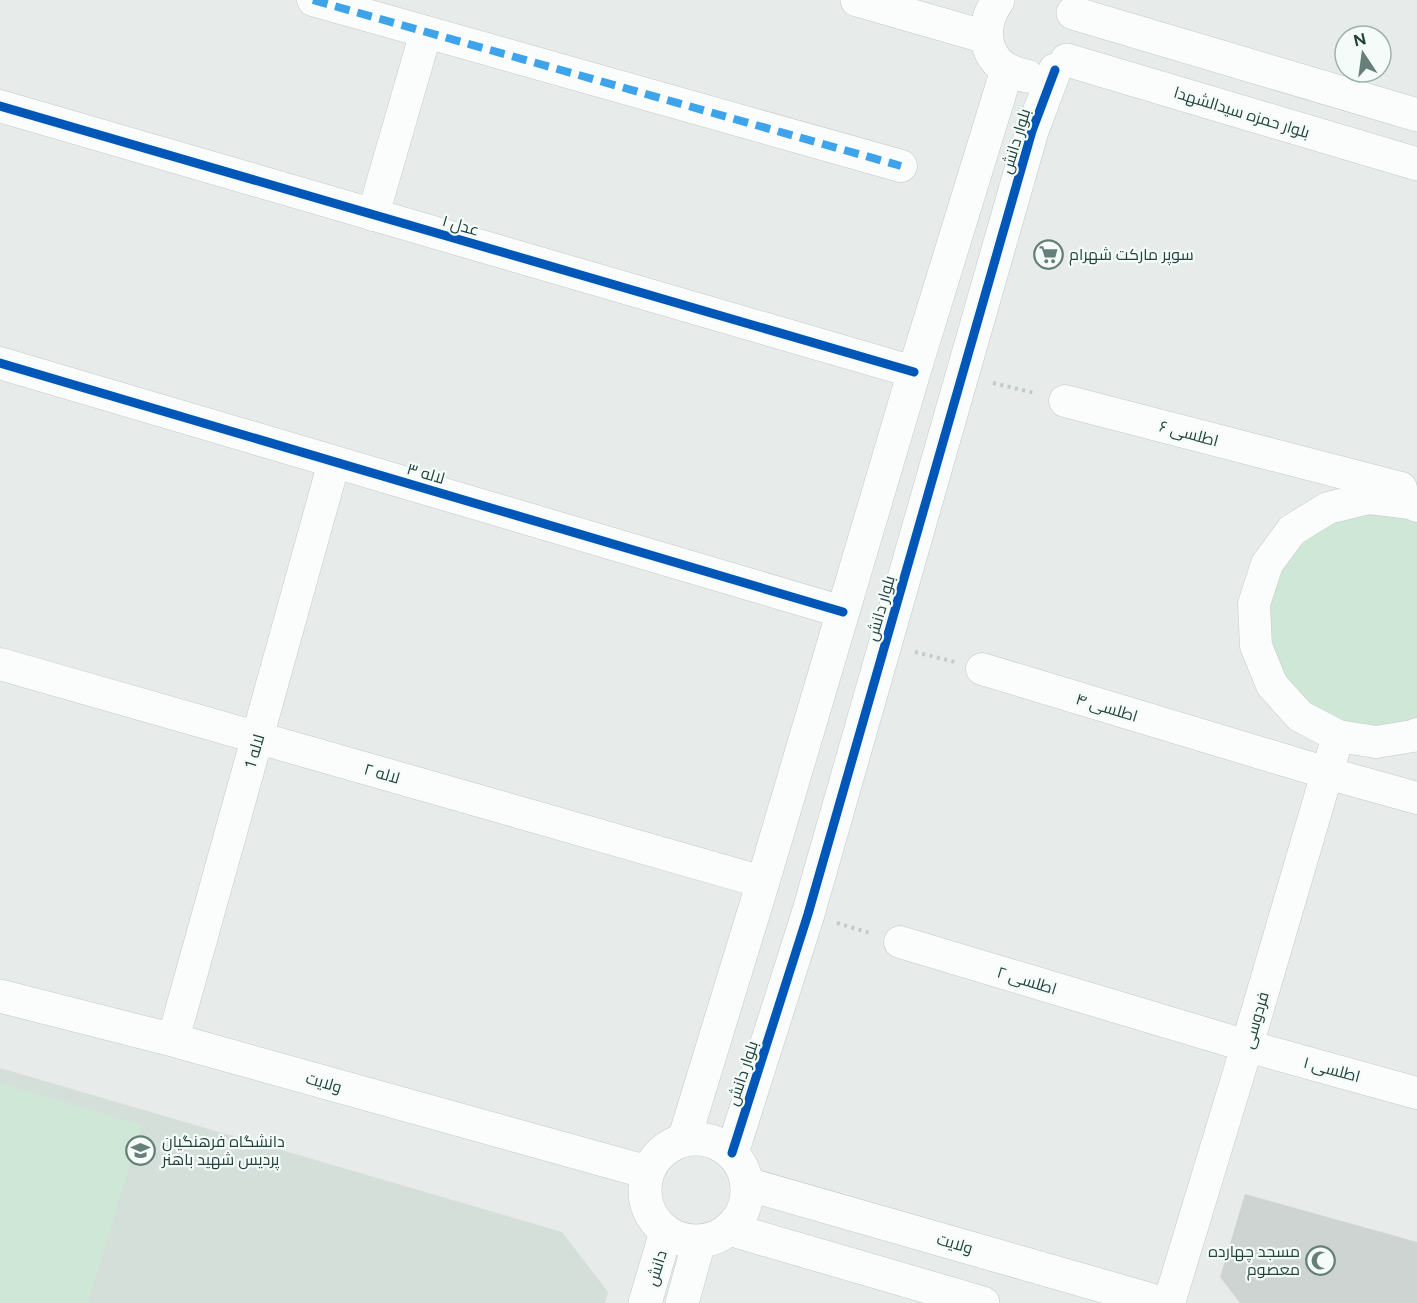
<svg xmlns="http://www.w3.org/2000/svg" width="1417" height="1303" font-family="Figtree,Cairo,sans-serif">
	<rect width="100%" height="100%" fill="#e7ecea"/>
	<!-- built -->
	<polygon fill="#d4dfda" points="0,1068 562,1232 608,1292 605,1303 0,1303"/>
	<!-- green -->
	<g fill="#cfe7d7">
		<polygon points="1385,513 1417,521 1417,720 1385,729 1350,726 1316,712 1290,688 1273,656 1267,621 1274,586 1291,555 1317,530 1350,516"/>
		<polygon points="0,1083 142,1125 88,1303 0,1303"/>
	</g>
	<!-- building -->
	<polygon fill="#cdd4d2" points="1245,1194 1417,1242 1417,1303 1240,1303 1220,1277"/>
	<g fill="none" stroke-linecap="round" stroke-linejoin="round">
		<defs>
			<g id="street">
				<polyline points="313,0 901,166"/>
				<polyline points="0,106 914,372"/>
				<polyline points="373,215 426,32"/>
				<polyline points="0,363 843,612"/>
				<polyline points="1065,401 1401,488"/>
				<polyline points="1417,506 1411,503 1369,498 1328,508 1292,530 1267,564 1254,604 1256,646 1272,685 1300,716 1338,736 1376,742 1413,736 1417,734"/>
				<polyline points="0,664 763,882"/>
				<polyline points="982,669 1327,773 1417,798"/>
				<polyline points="900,942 1247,1046 1417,1093"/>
				<polyline points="173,1040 334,462"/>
				<polyline points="1169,1303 1247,1046 1338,736"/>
			</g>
			<g id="secondary">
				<polyline points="857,0 986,37"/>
				<path d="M 998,0 C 976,32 986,70 1027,76"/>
				<polyline points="1073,13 1417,115"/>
				<polyline points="1067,60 1417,164"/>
				<polyline points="0,996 173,1040 647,1172"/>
				<circle cx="696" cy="1190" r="51"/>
				<polyline points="684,1140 763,882 914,372 1007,70"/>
				<polyline points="732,1153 808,914 1032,131 1055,70"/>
				<polyline points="747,1184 1162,1303"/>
				<polyline points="729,1229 983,1303"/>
				<polyline points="645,1303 666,1232"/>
				<polyline points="682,1303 699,1242"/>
			</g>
		</defs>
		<!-- street casing -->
		<use href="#street" stroke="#c3c9c7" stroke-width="33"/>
		<!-- secondary casing -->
		<use href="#secondary" stroke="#c2cac8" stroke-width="34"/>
		<!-- path -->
		<g stroke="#c1ccca" stroke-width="4" stroke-dasharray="3 4.5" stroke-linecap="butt">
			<polyline points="993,383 1035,393"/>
			<polyline points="915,652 955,662"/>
			<polyline points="837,923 870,933"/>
		</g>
		<!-- street -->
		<use href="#street" stroke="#fbfcfc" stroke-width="32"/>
		<!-- secondary -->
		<use href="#secondary" stroke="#fbfcfc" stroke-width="33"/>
		<!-- quiet -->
		<polyline stroke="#3da4ec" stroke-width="8" stroke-dasharray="15 8" stroke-linecap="butt" points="313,0 901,166"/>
		<defs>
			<g id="cycleway">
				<polyline points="0,106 914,372"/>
				<polyline points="0,363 843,612"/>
				<polyline points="732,1153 808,914 1032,131 1055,70"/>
			</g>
		</defs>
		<!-- cycleway casing -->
		<use href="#cycleway" stroke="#f5fbf8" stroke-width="13"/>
		<!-- cycleway -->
		<use href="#cycleway" stroke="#0057b8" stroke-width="9"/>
	</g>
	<!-- icons -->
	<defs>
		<symbol id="supermarket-ring" viewBox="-11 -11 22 22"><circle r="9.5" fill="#f5fbf8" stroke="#667f79" stroke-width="1.5"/><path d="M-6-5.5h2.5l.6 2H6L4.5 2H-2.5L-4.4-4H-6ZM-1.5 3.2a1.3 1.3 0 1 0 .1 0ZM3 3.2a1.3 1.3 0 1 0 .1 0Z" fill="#667f79"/></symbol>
		<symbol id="university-ring" viewBox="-11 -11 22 22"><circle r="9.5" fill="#f5fbf8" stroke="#667f79" stroke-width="1.5"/><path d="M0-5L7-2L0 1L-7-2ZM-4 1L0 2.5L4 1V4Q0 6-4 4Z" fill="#667f79"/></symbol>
		<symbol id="mosque-ring" viewBox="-11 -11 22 22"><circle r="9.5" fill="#f5fbf8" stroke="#667f79" stroke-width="1.5"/><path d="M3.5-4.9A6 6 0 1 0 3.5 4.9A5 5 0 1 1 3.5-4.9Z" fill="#667f79"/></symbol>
	</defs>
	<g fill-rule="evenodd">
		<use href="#supermarket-ring" x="1032" y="238" width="33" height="33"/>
		<use href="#university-ring" x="124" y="1134" width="33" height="33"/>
		<use href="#mosque-ring" x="1304" y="1244" width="33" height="33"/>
	</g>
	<g text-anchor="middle" stroke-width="4.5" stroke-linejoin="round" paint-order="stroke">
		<!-- street labels -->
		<g font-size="16" fill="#20443c" stroke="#f5fbf8">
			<text transform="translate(1242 112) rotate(17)" y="6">بلوار حمزه سیدالشهدا</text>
			<text transform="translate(1015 141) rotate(-73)" y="6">بلوار دانش</text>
			<text transform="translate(461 225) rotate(16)" y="6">عدل ۱</text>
			<text transform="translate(1189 433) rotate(15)" y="6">اطلسی ۶</text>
			<text transform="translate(426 473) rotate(16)" y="6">لاله ۳</text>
			<text transform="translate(880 608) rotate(-74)" y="6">بلوار دانش</text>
			<text transform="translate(1107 707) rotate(17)" y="6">اطلسی ۴</text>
			<text transform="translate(254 751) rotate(-74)" y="6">لاله 1</text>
			<text transform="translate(382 773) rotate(16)" y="6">لاله ۲</text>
			<text transform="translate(1027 980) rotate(17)" y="6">اطلسی ۲</text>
			<text transform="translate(1255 1020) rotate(-74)" y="6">فردوسی</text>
			<text transform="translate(1332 1069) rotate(15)" y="6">اطلسی ۱</text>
			<text transform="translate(742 1073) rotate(-72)" y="6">بلوار دانش</text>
			<text transform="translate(324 1082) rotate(16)" y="6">ولایت</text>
			<text transform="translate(955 1243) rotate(16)" y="6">ولایت</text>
			<text transform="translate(656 1268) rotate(-73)" y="6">دانش</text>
		</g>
		<!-- poi labels -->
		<g font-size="16" fill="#20443c" stroke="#f5fbf8" text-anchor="start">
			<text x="1069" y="260">سوپر مارکت شهرام</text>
			<text x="162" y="1147">دانشگاه فرهنگیان<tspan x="162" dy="18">پردیس شهید باهنر</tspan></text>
			<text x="1300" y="1257" text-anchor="end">مسجد چهارده<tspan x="1300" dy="18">معصوم</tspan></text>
		</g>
	</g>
	<!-- north arrow -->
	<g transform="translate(1363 54) rotate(347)"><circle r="28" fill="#f5fbf8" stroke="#a0b2ad" stroke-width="1.5"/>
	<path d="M0-4.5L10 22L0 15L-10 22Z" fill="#667f79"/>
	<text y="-9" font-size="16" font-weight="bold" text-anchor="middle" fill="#20443c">N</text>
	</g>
</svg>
